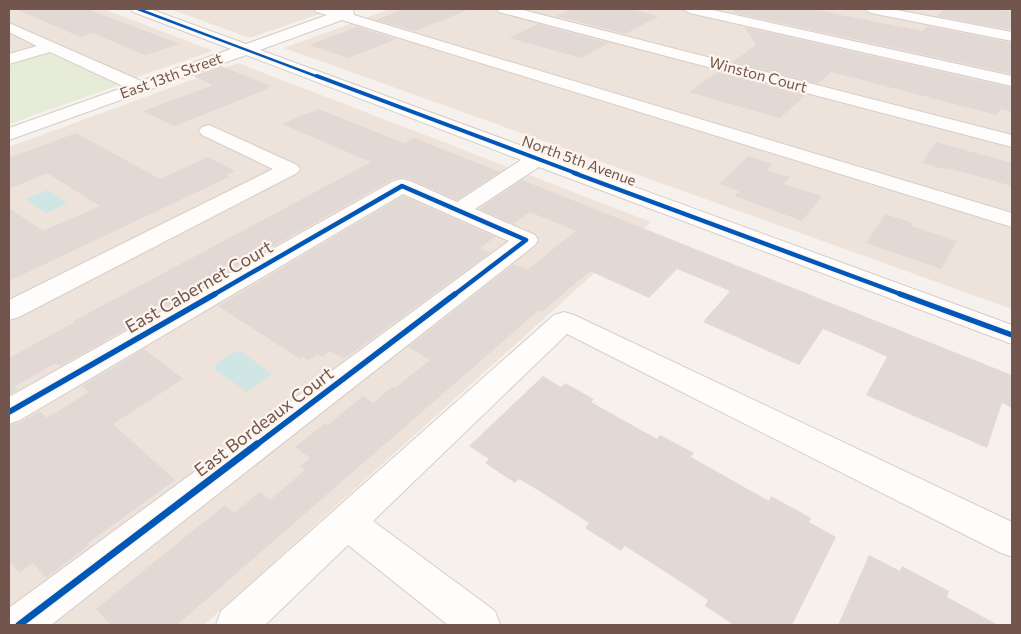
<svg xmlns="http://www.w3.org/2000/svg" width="1021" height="634" font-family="Commissioner,sans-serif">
	<rect width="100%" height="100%" fill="#f6f1ec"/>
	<!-- residential -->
	<g fill="#eee3da">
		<polygon points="9,9 104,9 213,51 131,79 56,44 9,58"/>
		<polygon points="170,9 334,9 250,38"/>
		<polygon points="390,9 1012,9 1012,309 284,48"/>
		<polygon points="238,63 651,222 204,625 9,625 9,147"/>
	</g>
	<!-- green -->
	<polygon fill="#e6ecd8" points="44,51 119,85 9,124 9,61"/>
	<!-- water -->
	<g fill="#cfe6e5">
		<polygon points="47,190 68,203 46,213 25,199"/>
		<polygon points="240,351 272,374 247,392 214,369 215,365 234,352"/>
	</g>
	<!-- building -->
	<g fill="#e2d9d4">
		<polygon points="16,9 87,9 180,44 145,55 92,33 80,37"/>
		<polygon points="405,9 468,9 468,10 415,31 376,20"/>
		<polygon points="572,9 629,9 659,16 625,34 556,16"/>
		<polygon points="732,9 811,9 922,31 927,26 1012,43 1012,74 735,13"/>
		<polygon points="944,9 995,9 1012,12 1012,30 937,16"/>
		<polygon points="538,24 609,43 581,58 509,38"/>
		<polygon points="357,27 396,39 348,58 309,45"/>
		<polygon points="744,27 1012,88 1012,112 1001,109 997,115 831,72 818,84 732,62 756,45"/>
		<polygon points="221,66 271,86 266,88 268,89 174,126 143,111 213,85 193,76"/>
		<polygon points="718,72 806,95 780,118 689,92"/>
		<polygon points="318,109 404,143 414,138 500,172 457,200 410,179 402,177 393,179 60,366 56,363 14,387 18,390 9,395 9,358 75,322 74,321 371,162 282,124"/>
		<polygon points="76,133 160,179 208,157 235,171 226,175 229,177 9,281 9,208 43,231 100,206 47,173 9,189 9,158"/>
		<polygon points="936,142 1012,163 1012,186 948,168 947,170 922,163"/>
		<polygon points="749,156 772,164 766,170 790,177 784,184 822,196 802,221 734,196 739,191 719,184"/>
		<polygon points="522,180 1012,375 1012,408 1002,403 987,448 866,395 887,357 868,348 823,329 799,365 703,322 730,291 677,269 649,298 590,271 542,312 539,310 492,351 177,625 111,625 96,609 225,505 234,513 260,492 270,500 305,470 300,466 310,458 295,447 325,423 328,425 363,396 373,403 392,387 395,388 430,360 408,347 514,264 527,270 576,231 530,212 513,224 479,209"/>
		<polygon points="403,196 495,237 480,248 490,253 344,359 330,351 322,357 318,354 309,360 303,357 300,359 218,306"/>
		<polygon points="885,214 913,223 912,226 957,241 941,269 866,243"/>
		<polygon points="144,349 183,379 113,424 175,480 88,543 89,545 46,578 33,563 19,573 9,560 9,426 21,422 40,411 47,418 89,392 82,386"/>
		<polygon points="543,376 561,387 565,383 594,399 591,402 657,439 660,435 694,453 691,457 769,501 771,496 811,518 809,522 836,537 792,625 734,625 705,606 708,600 681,582 625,546 621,551 585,528 589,523 541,492 519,479 515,483 485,463 489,459 469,446"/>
		<polygon points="869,555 900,571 902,566 949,591 947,597 998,625 838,625"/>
	</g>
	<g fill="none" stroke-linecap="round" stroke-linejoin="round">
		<defs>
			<g id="minor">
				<polygon points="131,9 150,9 246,44 327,15 316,12 314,9 353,10 354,15 1012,213 1012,227 342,20 260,50 1012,325 1012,344 539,167 475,209 535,235 538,240 535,245 51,625 9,625 9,608 509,241 403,194 20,420 9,424 9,397 394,181 402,179 410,181 457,202 521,160 246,55 9,140 9,128 125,87 50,52 9,64 9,54 37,46 9,32 9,23 141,81 231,49 133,12"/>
				<polygon points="497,9 519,9 1012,135 1012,147 499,12"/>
				<polygon points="683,9 708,9 1012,76 1012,86 690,13"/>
				<polygon points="864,9 891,9 1012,32 1012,41 871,13"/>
				<polygon points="209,125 297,165 300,169 297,173 19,317 9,320 9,300 273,169 202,135 199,131 202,127"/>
				<polygon points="564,312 574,315 1012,522 1012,557 999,552 567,334 373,521 495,611 500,625 448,625 348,545 265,625 216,625 221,611 554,315"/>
			</g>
		</defs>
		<!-- minor casing -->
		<use href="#minor" stroke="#d5cdc9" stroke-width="2"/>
		<!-- minor -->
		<use href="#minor" fill="#fefdfc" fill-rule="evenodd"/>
		<defs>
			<polyline id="cycleway-far4" points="138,9 321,78"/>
			<polyline id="cycleway-far3" points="317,76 578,174"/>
			<g id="cycleway-far2">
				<polyline points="574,173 903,295"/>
				<polyline points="213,295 402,186 526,240 454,295"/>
			</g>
			<g id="cycleway-far1">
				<polyline points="900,294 1012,335"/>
				<polyline points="9,412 215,294"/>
				<polyline points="255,446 455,294"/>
			</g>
			<polyline id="cycleway" points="19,625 257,444"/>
		</defs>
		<!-- cycleway-far4 casing -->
		<use href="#cycleway-far4" stroke="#fdf5ee" stroke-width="4.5"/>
		<!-- cycleway-far3 casing -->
		<use href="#cycleway-far3" stroke="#fdf5ee" stroke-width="5.5"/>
		<!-- cycleway-far2 casing -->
		<use href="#cycleway-far2" stroke="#fdf5ee" stroke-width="7"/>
		<!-- cycleway-far1 casing -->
		<use href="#cycleway-far1" stroke="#fdf5ee" stroke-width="9"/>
		<!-- cycleway casing -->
		<use href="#cycleway" stroke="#fdf5ee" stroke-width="10"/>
		<!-- cycleway-far4 -->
		<use href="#cycleway-far4" stroke="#0057b8" stroke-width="2.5"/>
		<!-- cycleway-far3 -->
		<use href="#cycleway-far3" stroke="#0057b8" stroke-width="4"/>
		<!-- cycleway-far2 -->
		<use href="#cycleway-far2" stroke="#0057b8" stroke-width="4.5"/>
		<!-- cycleway-far1 -->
		<use href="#cycleway-far1" stroke="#0057b8" stroke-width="5.5"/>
		<!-- cycleway -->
		<use href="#cycleway" stroke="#0057b8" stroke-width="7"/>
	</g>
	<g text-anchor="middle" stroke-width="4.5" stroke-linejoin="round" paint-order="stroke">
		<!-- far-street labels -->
		<g font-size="15" fill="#72564e" stroke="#fdf5ee">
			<text transform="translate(758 75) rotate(15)" y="5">Winston Court</text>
			<text transform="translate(171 76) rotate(-20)" y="5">East 13th Street</text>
			<text transform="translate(579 161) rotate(20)" y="5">North 5th Avenue</text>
		</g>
		<!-- street labels -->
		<g font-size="18" fill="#72564e" stroke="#fdf5ee">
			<text transform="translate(199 287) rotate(-30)" y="6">East Cabernet Court</text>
			<text transform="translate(264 422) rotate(-37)" y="6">East Bordeaux Court</text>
		</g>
	</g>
	<!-- border -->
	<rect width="1021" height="634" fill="none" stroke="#72564e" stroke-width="20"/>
</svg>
